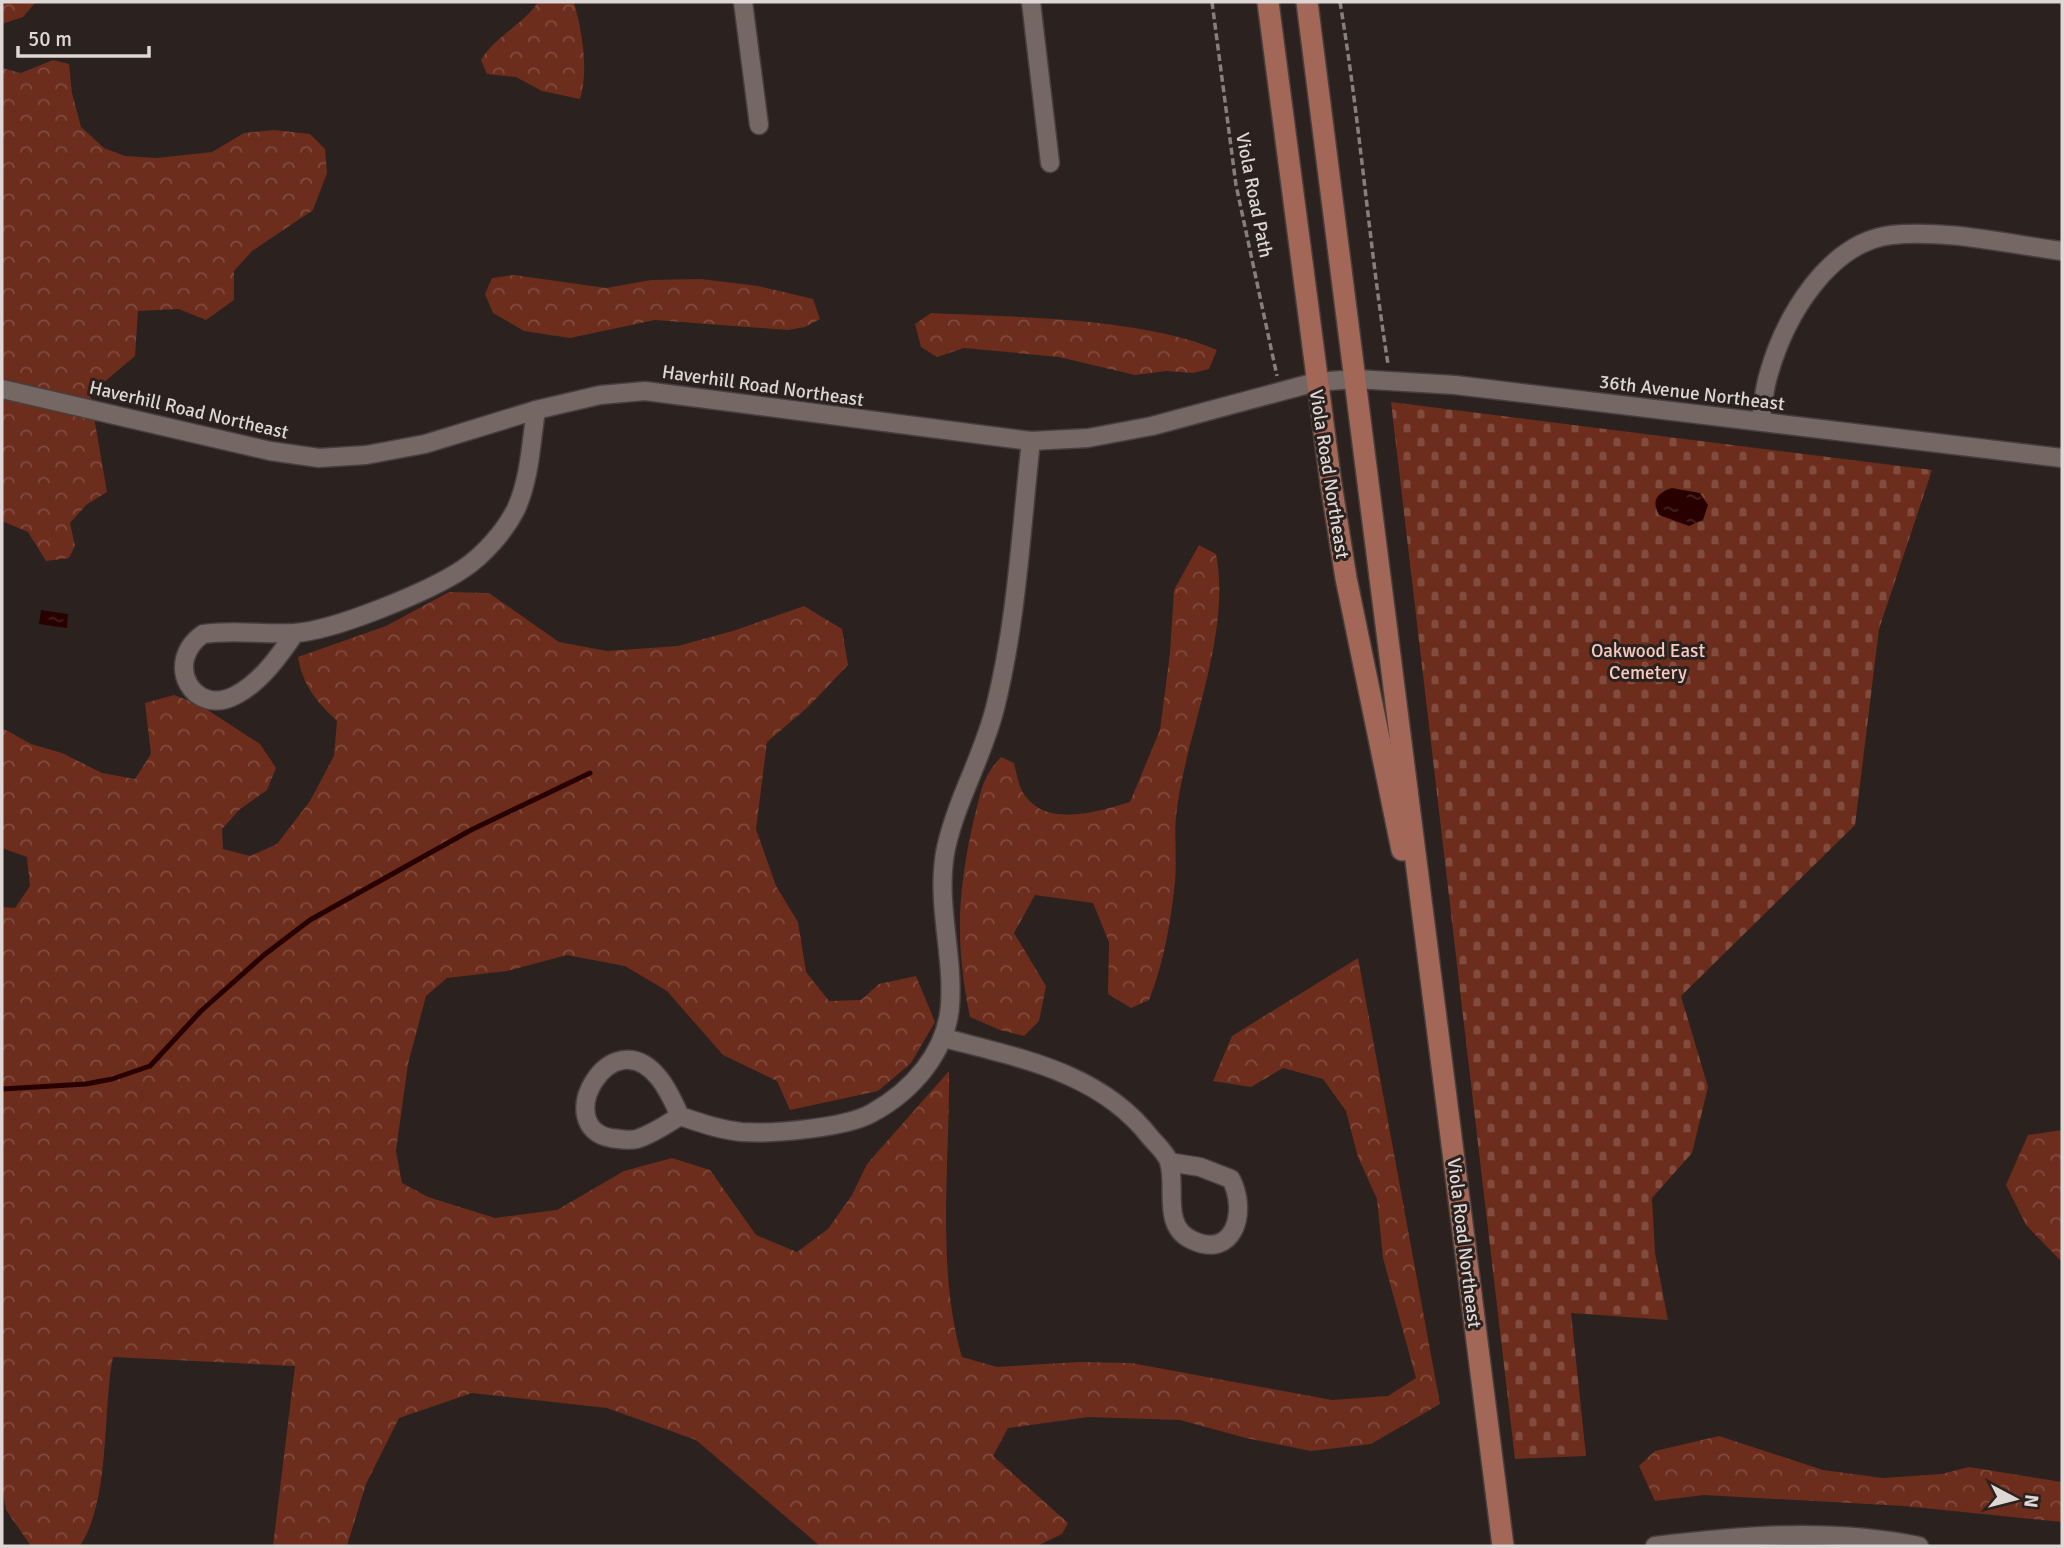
<svg xmlns="http://www.w3.org/2000/svg" width="2064" height="1548" font-family="Signika,sans-serif">
	<defs>
		<pattern id="forest-crowns" width="20" height="18" patternUnits="userSpaceOnUse" patternTransform="scale(1.75)"><rect width="20" height="18" fill="#6c2d1d"/><path d="M2 6a3 3 0 1 1 6 0M12 15a3 3 0 1 1 6 0" fill="none" stroke="#814b3d"/></pattern>
		<pattern id="cemetery-stones" width="16" height="16" patternUnits="userSpaceOnUse" patternTransform="scale(1.75)"><rect width="16" height="16" fill="#6c2d1d"/><path d="M2 7V4a2 2 0 0 1 4 0v3zM10 15v-3a2 2 0 0 1 4 0v3z" fill="#814b3d"/></pattern>
		<pattern id="water-ripples" width="26" height="14" patternUnits="userSpaceOnUse" patternTransform="scale(1.75)"><rect width="26" height="14" fill="#280000"/><path d="M2 4q2-2 4 0t4 0M15 11q2-2 4 0t4 0" fill="none" stroke="#472424"/></pattern>
	</defs>
	<rect width="100%" height="100%" fill="#2b211e"/>
	<!-- forest -->
	<g fill="url(#forest-crowns)">
		<polygon points="4,2 35,2 35,3 23,17 2,24"/>
		<path d="M 538,2 L 574,2 C 582,32 589,69 580,99 L 542,91 L 516,77 L 487,74 L 481,60 C 495,36 523,25 538,2 Z"/>
		<polygon points="53,60 69,64 72,93 81,127 104,148 125,156 157,158 212,152 244,133 274,130 310,134 325,149 327,173 313,210 252,251 234,271 234,300 206,320 179,309 138,311 135,356 90,394 107,492 86,505 70,523 75,546 69,558 46,561 28,532 2,521 2,68 21,73"/>
		<polygon points="514,275 606,288 651,280 701,279 758,286 813,299 820,319 805,327 788,330 655,320 570,338 524,331 493,313 485,294 492,278"/>
		<path d="M 931,313 C 1013,317 1145,318 1217,350 L 1209,369 L 1193,373 L 1167,371 L 1135,375 L 1059,357 L 964,348 L 937,357 L 921,347 L 915,324 Z"/>
		<path d="M 1199,545 L 1216,554 C 1232,635 1185,735 1176,816 C 1174,838 1177,859 1175,881 C 1171,921 1164,963 1149,1000 L 1131,1008 L 1108,994 L 1109,942 L 1093,903 L 1035,895 L 1014,933 L 1046,986 L 1039,1021 L 1024,1036 L 1000,1030 L 970,1017 C 955,943 957,893 974,819 C 981,792 982,777 1001,757 L 1014,763 C 1016,771 1018,782 1021,789 C 1042,830 1096,812 1130,802 L 1160,730 L 1170,653 L 1174,590 Z"/>
		<path d="M 449,592 L 489,593 L 559,642 L 607,651 L 678,646 L 736,630 L 804,606 L 842,629 L 848,665 L 808,707 L 767,742 L 756,829 L 776,886 L 798,922 L 806,972 L 829,1001 L 861,1000 L 879,984 L 916,976 L 935,1022 L 911,1063 L 878,1091 L 790,1110 L 777,1081 L 723,1055 L 667,991 L 625,966 L 567,955 L 507,971 L 447,978 L 426,996 L 408,1064 L 396,1151 L 402,1183 L 428,1197 L 495,1218 L 557,1210 L 624,1171 L 672,1158 L 710,1170 L 756,1235 L 797,1252 L 828,1229 L 852,1195 L 867,1164 L 949,1071 C 950,1162 936,1270 962,1357 L 997,1367 L 1079,1362 L 1131,1363 L 1332,1400 L 1388,1396 L 1416,1378 L 1383,1258 L 1377,1199 L 1358,1157 L 1346,1111 L 1323,1079 L 1283,1068 L 1251,1087 L 1213,1081 L 1232,1036 L 1358,958 L 1440,1404 L 1371,1444 L 1311,1451 L 1246,1438 L 1180,1420 L 1088,1417 L 1008,1428 L 993,1456 L 1068,1523 L 1062,1534 L 1037,1546 L 820,1546 L 696,1440 L 607,1408 L 472,1393 L 399,1418 L 366,1484 L 347,1546 L 273,1546 L 295,1366 L 113,1357 C 102,1413 111,1498 80,1546 L 31,1546 L 6,1510 L 2,1487 L 2,907 L 15,908 L 30,886 L 27,857 L 2,848 L 2,728 L 31,744 L 62,753 L 102,773 L 135,779 L 151,754 L 145,703 L 174,695 L 200,705 L 260,744 L 276,768 L 267,790 L 239,810 L 222,829 L 223,849 L 250,856 L 277,844 L 310,801 L 334,756 L 337,721 C 316,701 303,686 298,657 L 386,626 Z"/>
		<polygon points="2062,1130 2062,1262 2026,1225 2006,1185 2028,1135"/>
		<polygon points="1719,1436 1823,1470 1883,1478 1942,1474 1969,1467 2062,1482 2062,1522 1904,1506 1704,1495 1655,1501 1639,1466 1655,1451"/>
	</g>
	<!-- cemetery -->
	<polygon fill="url(#cemetery-stones)" points="1391,402 1932,470 1879,629 1855,825 1681,996 1708,1087 1692,1153 1652,1198 1655,1253 1668,1320 1571,1313 1586,1456 1515,1459"/>
	<!-- water -->
	<g fill="url(#water-ripples)">
		<path d="M 1672,488 L 1700,493 L 1708,505 L 1703,520 L 1689,526 L 1659,515 C 1651,500 1657,493 1672,488 Z"/>
		<polygon points="41,610 68,614 67,628 39,624"/>
	</g>
	<g fill="none" stroke-linecap="round" stroke-linejoin="round">
		<!-- stream -->
		<polyline stroke="#280000" stroke-width="5" points="2,1089 86,1084 112,1079 150,1066 201,1011 264,955 310,920 471,830 590,773"/>
		<defs>
			<g id="minor">
				<polyline points="743,2 759,125"/>
				<polyline points="1031,2 1050,163"/>
				<polyline points="2,389 270,451 319,458 366,455 425,444 536,410 600,395 645,391 1031,441 1088,438 1152,426 1316,382 1356,379 1455,385 2062,458"/>
				<path d="M 1761,420 C 1763,405 1764,388 1769,373 C 1785,317 1828,243 1891,235 C 1947,229 2007,244 2062,251"/>
				<path d="M 295,633 C 280,655 261,682 236,695 C 194,718 162,663 203,634 C 234,629 263,635 294,633 C 334,631 430,591 463,569 C 484,555 505,531 516,509 C 530,478 531,443 536,410"/>
				<path d="M 944,1038 C 1019,1058 1100,1072 1150,1137 C 1156,1144 1167,1154 1169,1162 C 1177,1187 1161,1226 1192,1240 C 1234,1260 1248,1212 1231,1179 L 1200,1167 L 1169,1162"/>
				<path d="M 680,1116 C 667,1124 653,1134 637,1139 C 630,1141 619,1139 611,1138 C 550,1127 611,1017 659,1078 C 668,1089 674,1103 680,1116 C 701,1123 720,1130 742,1132 C 772,1134 846,1128 872,1113 C 912,1091 946,1053 950,1006 C 954,953 935,901 946,848 C 957,799 983,756 995,708 C 1017,621 1021,529 1031,441"/>
				<path d="M 1655,1546 C 1743,1535 1831,1528 1919,1546"/>
			</g>
			<g id="major">
				<polyline points="1268,2 1331,484 1346,578 1402,850"/>
				<polyline points="1307,2 1503,1546"/>
			</g>
		</defs>
		<!-- minor casing -->
		<use href="#minor" stroke="#483f3d" stroke-width="21"/>
		<!-- major casing -->
		<use href="#major" stroke="#483f3d" stroke-width="24"/>
		<!-- path -->
		<g stroke="#877f7d" stroke-width="3.5" stroke-dasharray="7 3.5" stroke-linecap="butt">
			<polyline points="1212,2 1236,185 1277,376"/>
			<path d="M 1340,2 C 1360,122 1369,244 1388,364"/>
		</g>
		<!-- minor -->
		<use href="#minor" stroke="#746764" stroke-width="18"/>
		<!-- major -->
		<use href="#major" stroke="#a36757" stroke-width="21"/>
	</g>
	<g text-anchor="middle" stroke-width="6" stroke-linejoin="round" paint-order="stroke">
		<!-- street labels -->
		<g font-size="19" fill="#ded7d5" stroke="#2b211e">
			<text transform="translate(1255 195) rotate(79)" y="7">Viola Road Path</text>
			<text transform="translate(763 385) rotate(8)" y="7">Haverhill Road Northeast</text>
			<text transform="translate(1692 392) rotate(7)" y="7">36th Avenue Northeast</text>
			<text transform="translate(189 409) rotate(13)" y="7">Haverhill Road Northeast</text>
			<text transform="translate(1330 474) rotate(81)" y="7">Viola Road Northeast</text>
			<text transform="translate(1465 1243) rotate(83)" y="7">Viola Road Northeast</text>
		</g>
		<!-- park labels -->
		<g font-size="19" fill="#f5cbc0" stroke="#2b211e">
			<text x="1648" y="657">Oakwood East<tspan x="1648" dy="22">Cemetery</tspan></text>
		</g>
	</g>
	<!-- border -->
	<rect width="2064" height="1548" fill="none" stroke="#ded7d5" stroke-width="7"/>
	<!-- north arrow -->
	<g transform="translate(2015 1499) rotate(97)" stroke="#2b211e" stroke-width="5" paint-order="stroke">
	<path d="M0-5L12 26L0 18L-12 26Z" fill="#ded7d5"/>
	<text y="-10" font-size="19" font-weight="bold" text-anchor="middle" fill="#ded7d5">N</text>
	</g>
	<!-- scale -->
	<path d="M18 46v10h131v-10" fill="none" stroke="#ded7d5" stroke-width="3.5"/>
	<text x="28" y="46" font-size="21" fill="#ded7d5" stroke="#2b211e" stroke-width="5" paint-order="stroke">50 m</text>
</svg>
